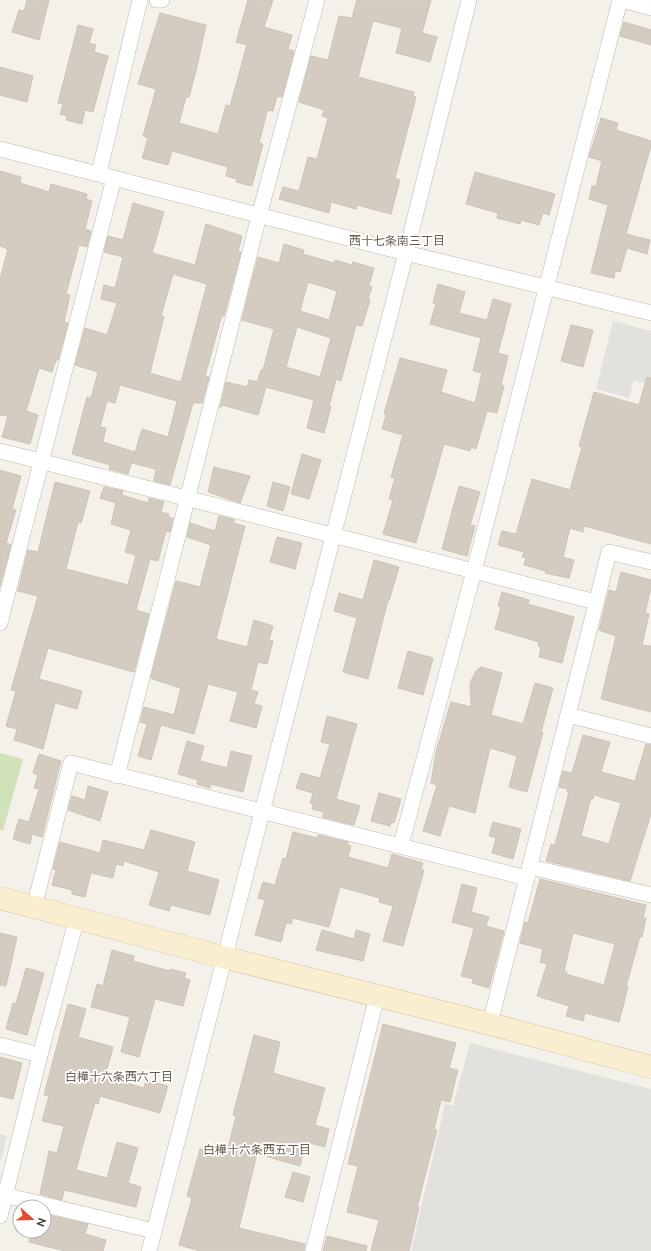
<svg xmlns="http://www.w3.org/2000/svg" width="651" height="1251" font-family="Raleway,'Noto Sans JP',sans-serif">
	<rect width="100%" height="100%" fill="#f3f1ea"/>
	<!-- green -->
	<polygon fill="#d0e3b8" points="0,753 23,759 3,831 0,830"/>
	<!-- parking -->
	<g fill="#e3e1de">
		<polygon points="613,321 651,331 651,385 634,380 629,398 596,389"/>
		<polygon points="470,1043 651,1089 651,1251 411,1251 445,1104 453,1106"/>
		<polygon points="0,1134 7,1136 0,1163"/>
	</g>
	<!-- building -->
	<g fill="#d4ccc1" stroke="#cec4b5" fill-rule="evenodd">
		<polygon points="27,0 49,0 39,40 12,32 19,10 24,11"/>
		<polygon points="248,0 273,0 264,27 292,35 288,49 294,51 282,97 277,96 273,111 268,110 267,112 259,143 263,144 252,186 236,182 237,179 226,176 228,167 172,151 168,165 142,158 148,138 143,136 156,89 138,84 160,13 206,25 196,71 189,97 186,97 179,123 218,134 226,105 230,106 247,45 236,42"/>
		<polygon points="357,0 431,0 422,33 437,37 430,62 416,58 396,53 402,28 373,21 358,77 414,92 413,96 416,97 395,178 400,180 391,214 357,205 356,209 331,202 329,213 279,199 283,187 299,191 308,157 317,159 328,118 322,116 324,110 299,102 311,56 328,60 339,16 352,18"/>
		<polygon points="624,22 651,30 651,45 620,36"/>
		<polygon points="78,25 93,29 89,43 96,45 94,52 108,56 93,112 85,110 82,124 66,120 67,116 60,114 63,104 58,103"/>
		<polygon points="0,67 33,76 27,102 0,95"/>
		<polygon points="601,118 618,123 616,130 651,141 651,146 626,234 650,240 647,254 627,248 620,272 615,271 614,278 591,273 608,205 589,199 592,186 596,186 602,161 589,157"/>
		<polygon points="0,171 21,177 20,183 49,192 51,184 87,194 86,199 92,201 85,229 91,231 87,247 79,245 66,294 70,295 64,322 68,323 58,360 56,360 52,372 39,368 26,411 38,415 30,444 2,437 8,416 0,415 0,279 8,249 0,246"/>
		<polygon points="475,172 555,194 549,215 543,213 539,225 521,220 520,224 497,218 498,213 466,204"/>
		<path d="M 133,203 L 164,212 L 152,253 L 195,265 L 206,224 L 242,236 L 238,251 L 241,252 L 224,316 L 222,315 L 205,376 L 209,377 L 202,403 L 193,403 L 170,485 L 154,481 L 156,469 L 132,463 L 142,429 L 168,437 L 177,401 L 120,385 L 115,403 L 107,401 L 100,427 L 106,428 L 103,442 L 135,452 L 128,474 L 109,469 L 110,465 L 72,454 L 87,397 L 91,398 L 98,372 L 75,365 L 85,328 L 107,335 L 117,303 L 101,299 L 104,285 L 115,288 L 123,257 L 104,252 L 108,236 L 123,240 ZM 173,274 L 207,284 L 181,382 L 150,373 L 164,317 L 161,316 Z"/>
		<path d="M 284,244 L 304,250 L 303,254 L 334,263 L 335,260 L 352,265 L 353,262 L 374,268 L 369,286 L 372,287 L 368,299 L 370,300 L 362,326 L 356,325 L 341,381 L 336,379 L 329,407 L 331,407 L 324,433 L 307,428 L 314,400 L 266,387 L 258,415 L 222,405 L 220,408 L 226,382 L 247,387 L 249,380 L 257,382 L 261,370 L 263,370 L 274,329 L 242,320 L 258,257 L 279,263 ZM 308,282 L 337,291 L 329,320 L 300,311 ZM 297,327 L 331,338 L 320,377 L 286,367 Z"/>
		<polygon points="438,284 465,292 459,313 487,320 493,299 511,304 498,353 508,356 501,385 504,386 497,413 487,411 476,449 471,447 470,451 444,444 416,543 383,534 393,500 389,499 395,478 391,477 403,435 382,429 386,415 384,414 400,358 447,370 441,392 475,403 482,373 473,371 481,338 430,324 436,304 433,303"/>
		<polygon points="571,325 593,330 583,367 561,361"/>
		<polygon points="647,377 651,378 651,544 584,526 583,532 570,528 563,557 574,560 569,578 545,573 546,571 524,565 526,558 522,557 524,552 498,545 502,531 516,534 532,479 570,490 582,447 579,446 594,392 639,405"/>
		<polygon points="302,454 321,460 309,499 291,494"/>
		<polygon points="214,467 250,476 240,503 208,492"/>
		<polygon points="0,470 21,476 12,509 16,510 6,543 11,545 0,586"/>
		<polygon points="55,482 90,491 81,523 78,522 66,569 128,585 136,555 125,552 131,530 111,524 116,503 100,498 104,487 123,491 122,495 148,503 149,498 164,502 161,512 169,514 168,517 173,518 170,532 166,531 158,561 150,559 136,610 149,614 134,672 48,648 39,679 82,691 77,709 55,703 43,749 14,740 17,729 6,726 16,691 11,690 38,596 18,591 28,550 38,552"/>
		<polygon points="273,482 290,487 283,511 267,506"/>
		<polygon points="459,486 480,492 470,525 475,526 467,556 442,549"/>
		<polygon points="219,516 235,520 233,523 245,526 216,639 247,647 254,620 273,626 269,640 273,641 267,664 258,662 251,690 258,692 254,704 262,706 256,728 230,721 238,692 208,684 194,734 161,725 151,760 138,756 147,724 140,722 144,707 174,715 181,688 152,679 151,677 176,581 200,587 211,545 187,537 190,523 215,531"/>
		<polygon points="277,537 302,543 295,569 270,562"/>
		<polygon points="374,560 399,567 389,601 388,600 368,679 343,672 357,618 334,611 339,593 363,600"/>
		<polygon points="621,572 651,580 651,588 645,613 649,614 642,645 651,646 651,712 601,699 616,636 599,630 609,590 616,592"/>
		<polygon points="502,592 529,600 528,604 574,617 562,663 539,657 541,647 538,646 539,642 495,629 501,607 498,606"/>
		<polygon points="408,651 433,658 423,695 398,688"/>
		<polygon points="481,667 502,673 491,715 523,724 535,683 553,688 541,732 543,732 527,792 509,787 517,756 490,748 475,813 449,806 440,836 423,831 437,785 431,783 436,752 451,702 471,707 470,683 476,671"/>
		<polygon points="327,716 357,724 336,799 360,806 354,825 322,817 324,812 312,809 313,804 310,803 313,793 296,788 301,773 320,778 330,744 321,742"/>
		<path d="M 583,735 L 610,742 L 601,772 L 635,781 L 646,744 L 651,745 L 651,814 L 630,881 L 546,861 L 551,844 L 555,845 L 569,792 L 567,792 L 568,789 L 559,787 L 563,771 L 572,773 ZM 594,795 L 621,803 L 609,844 L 581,836 L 591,798 L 593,799 Z"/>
		<polygon points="187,741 204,746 200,761 227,768 231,751 252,756 243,792 211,784 210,788 197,784 198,780 178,774"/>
		<polygon points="39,754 61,761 42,837 32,834 30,844 13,839 19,819 29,822 39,789 34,788 38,775 33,773"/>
		<polygon points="88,786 108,792 100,821 68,810 72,796 85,800"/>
		<polygon points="379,793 401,799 394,823 391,822 390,826 371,821"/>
		<polygon points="493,822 521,829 513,859 492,853 496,838 489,836"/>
		<polygon points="151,830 195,842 187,871 219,880 210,915 171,905 169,911 149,905 159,872 124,861 123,866 116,864 113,878 91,873 85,897 72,894 72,890 52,885 56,870 53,869 60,842 100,853 103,840 144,850"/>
		<polygon points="293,832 317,838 318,835 348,842 347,845 351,846 348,857 388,868 392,854 423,863 421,869 424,870 403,946 383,941 393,906 379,902 380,898 340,887 329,927 293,918 291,924 286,923 281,942 255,935 265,900 258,898 263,882 275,885 283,858 286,859"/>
		<path d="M 540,879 L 646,905 L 643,918 L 646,918 L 642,937 L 640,936 L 626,987 L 628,987 L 619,1022 L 585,1013 L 583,1021 L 566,1016 L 569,1006 L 537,996 L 547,964 L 540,962 L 543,949 L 520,943 L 525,922 L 528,923 ZM 573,933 L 615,944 L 604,985 L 566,974 L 567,972 L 564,971 Z"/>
		<polygon points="462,884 477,888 471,912 489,917 486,926 504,931 489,988 472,983 473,979 461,976 474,928 452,922"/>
		<polygon points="322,930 354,939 356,930 370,934 363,961 316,950"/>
		<polygon points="0,933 17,937 6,986 0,985"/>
		<polygon points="112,950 134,956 133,961 170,971 170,969 186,973 184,978 190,980 183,1006 155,999 139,1057 121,1052 130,1017 91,1007 97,984 103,986"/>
		<polygon points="26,968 44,973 27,1035 6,1029 13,1003 16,1004"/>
		<polygon points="68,1004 86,1009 78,1037 113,1047 105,1077 144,1088 146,1080 168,1086 160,1113 100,1096 98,1104 95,1103 85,1137 76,1170 107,1178 117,1142 138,1148 128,1183 141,1187 136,1207 64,1190 62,1200 40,1194 49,1151 57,1153 64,1126 42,1121 49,1096 44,1095"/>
		<polygon points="383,1024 456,1043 449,1068 458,1070 450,1102 441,1100 434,1129 437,1130 417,1207 419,1207 409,1251 371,1251 379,1220 347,1212 358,1166 348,1164"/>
		<polygon points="254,1035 280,1042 273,1073 325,1088 315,1125 329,1129 325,1147 306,1142 300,1166 257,1154 239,1228 305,1244 304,1251 200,1251 179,1245 192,1198 187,1196 200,1149 226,1156 236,1116 233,1115"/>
		<polygon points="0,1057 22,1063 13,1099 0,1096"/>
		<polygon points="293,1172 310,1177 303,1202 285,1197"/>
		<polygon points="44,1214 88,1224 85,1234 106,1240 103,1251 65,1251 29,1242 32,1231 44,1231"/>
		<polygon points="327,1236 367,1246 366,1251 323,1251"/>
	</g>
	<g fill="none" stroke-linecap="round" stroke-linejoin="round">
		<defs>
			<g id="street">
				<polyline points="157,0 162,0"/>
				<polyline points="622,0 651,8"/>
				<polyline points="0,149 406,253 651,313"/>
				<polyline points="99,173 140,0"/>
				<polyline points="0,451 596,602"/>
				<polyline points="0,623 114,178"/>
				<polyline points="568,715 651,736"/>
				<polyline points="117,776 259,216 317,0"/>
				<polyline points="401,845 474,571 620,0"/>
				<polyline points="530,867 651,895"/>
				<polyline points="34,907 71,763 527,878"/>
				<polyline points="490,1024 609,552 651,562"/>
				<polyline points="0,1045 40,1055"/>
				<polyline points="0,1194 154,1231"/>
				<polyline points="0,1216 40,1055 77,918"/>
				<polyline points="149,1251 406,253 469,0"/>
				<polyline points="313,1251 377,996"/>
			</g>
			<polyline id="secondary" points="0,898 223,957 490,1024 651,1067"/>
		</defs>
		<!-- street casing -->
		<use href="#street" stroke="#beb8ae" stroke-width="16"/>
		<!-- secondary casing -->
		<use href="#secondary" stroke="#cec29f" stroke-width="23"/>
		<!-- street -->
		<use href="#street" stroke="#fff" stroke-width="15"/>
		<!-- secondary -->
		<use href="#secondary" stroke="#f9eecf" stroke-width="22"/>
	</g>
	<g text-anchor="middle" stroke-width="3.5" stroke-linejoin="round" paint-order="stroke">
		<!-- neighbourhood labels -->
		<g font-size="12" fill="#695f51" stroke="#fff">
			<text x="397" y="245">西十七条南三丁目</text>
			<text x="119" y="1081">白樺十六条西六丁目</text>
			<text x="257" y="1154">白樺十六条西五丁目</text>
		</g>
	</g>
	<!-- north arrow -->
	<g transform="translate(32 1219) rotate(110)"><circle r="19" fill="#ffffff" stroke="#b5b3b0"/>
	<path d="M0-3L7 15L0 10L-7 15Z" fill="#e44a31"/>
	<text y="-6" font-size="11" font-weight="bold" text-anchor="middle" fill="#474139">N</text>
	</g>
</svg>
